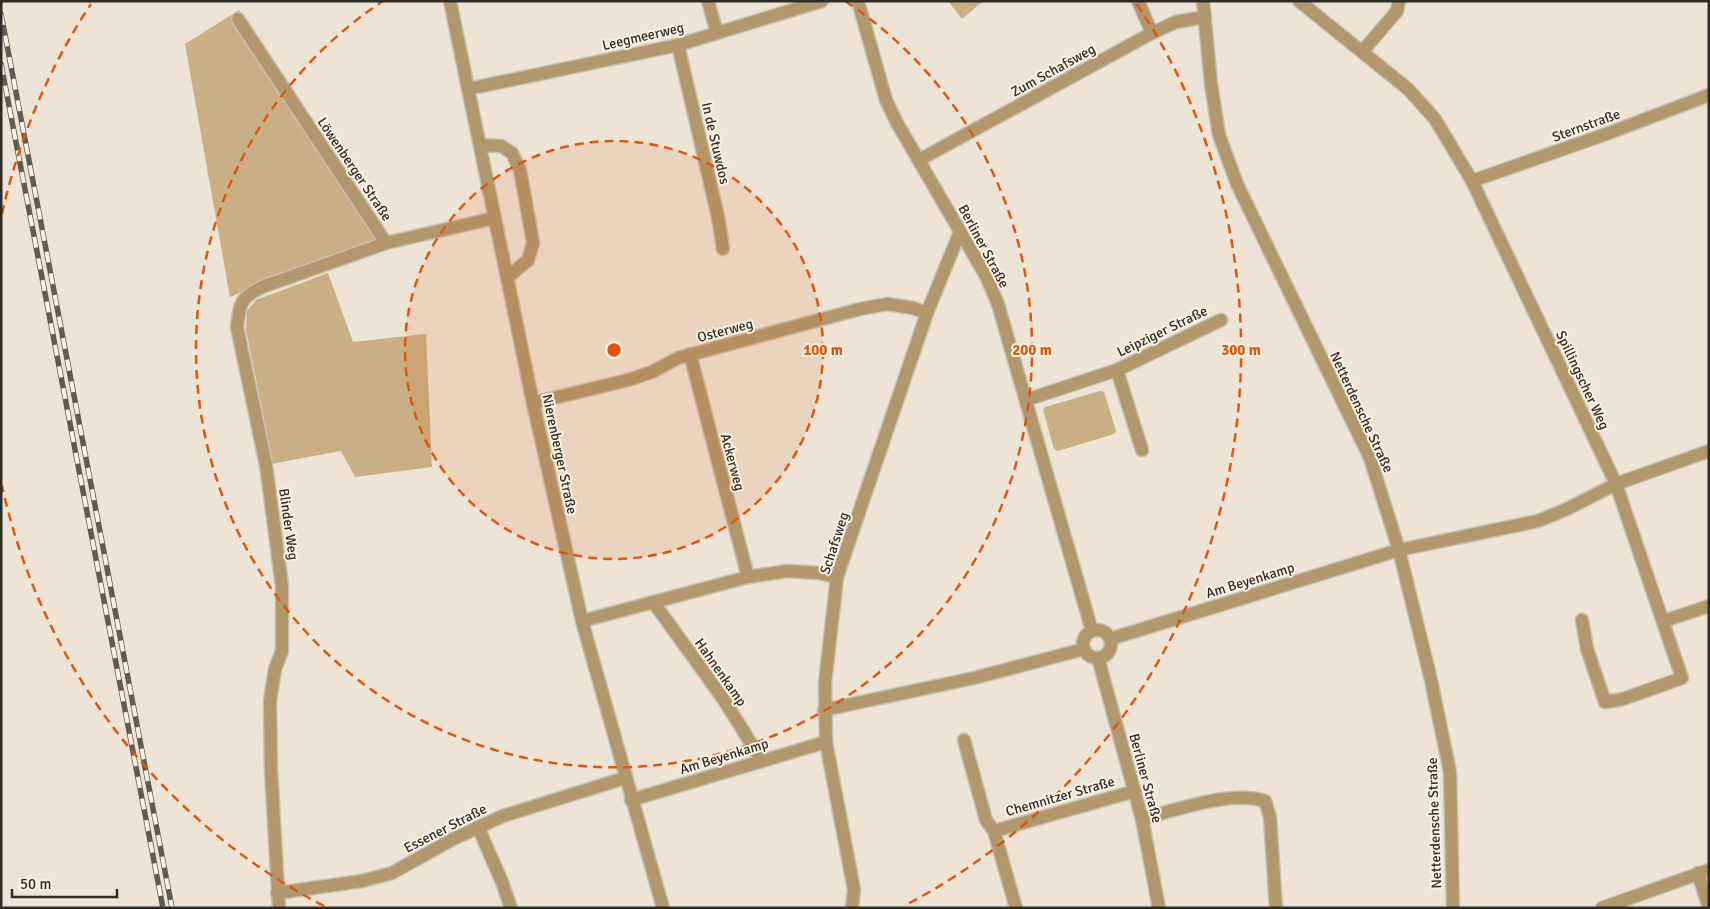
<svg xmlns="http://www.w3.org/2000/svg" width="1710" height="909" font-family="Signika,sans-serif">
	<rect width="100%" height="100%" fill="#ede4d5"/>
	<!-- green -->
	<g fill="#c9af83">
		<polygon points="948,1 983,1 962,19"/>
		<polygon points="239,10 378,238 230,297 185,44"/>
		<polygon points="328,273 353,342 426,334 432,467 355,477 341,451 271,464 269,444 246,330 247,311 256,300"/>
		<polygon points="1100,391 1104,392 1116,431 1114,434 1058,451 1054,449 1043,410 1045,407"/>
	</g>
	<g fill="none" stroke-linecap="round" stroke-linejoin="round">
		<defs>
			<g id="minor">
				<polyline points="450,1 533,403 582,621 663,908"/>
				<polyline points="708,1 717,33"/>
				<polyline points="858,1 886,100 897,123 986,276 998,304 1092,631"/>
				<polyline points="1138,1 1152,33"/>
				<polyline points="1203,1 1211,84 1219,135 1237,184 1370,458 1399,550 1431,680 1450,772 1453,908"/>
				<polyline points="1299,1 1408,89 1435,119 1472,181 1616,484 1682,678 1623,699 1605,702 1587,649 1582,620"/>
				<polyline points="238,19 386,243 495,218"/>
				<polyline points="678,45 718,217 723,249"/>
				<polyline points="1362,52 1397,11 1399,1"/>
				<polyline points="468,89 678,45 822,1"/>
				<polyline points="480,145 501,146 512,153 520,170 533,243 528,260 507,278"/>
				<polyline points="919,160 1152,33 1176,22 1205,17"/>
				<polyline points="1472,181 1609,133 1709,95"/>
				<polyline points="690,354 748,577"/>
				<polyline points="1117,370 1142,450"/>
				<polyline points="1026,400 1117,370 1221,320"/>
				<polyline points="533,403 628,380 652,372 678,358 860,309 887,304 913,308 927,313"/>
				<polyline points="654,603 724,700 762,761"/>
				<polyline points="582,621 748,577 787,571 818,573 837,577"/>
				<polyline points="1664,621 1709,606"/>
				<circle cx="1097" cy="644" r="14"/>
				<polyline points="1110,639 1399,550 1538,521 1567,509 1616,484 1709,451"/>
				<polyline points="1098,658 1142,819 1159,908"/>
				<polyline points="824,710 974,678 1084,649"/>
				<polyline points="964,740 986,820 994,831"/>
				<polyline points="631,800 826,742"/>
				<path d="M 1142,819 C 1176,810 1231,790 1265,801 L 1270,817 L 1276,908"/>
				<polyline points="478,827 502,882 511,908"/>
				<polyline points="1698,873 1709,908"/>
				<polyline points="277,893 362,881 392,873 453,839 503,816 625,778"/>
				<path d="M 279,908 L 271,770 L 270,701 L 275,669 L 282,651 L 282,586 L 266,465 L 237,327 C 240,303 240,298 262,287 L 386,243"/>
				<polyline points="852,908 854,890 826,742 825,683 837,577 927,313 960,232"/>
				<polyline points="1016,908 994,831 1135,791"/>
				<polyline points="1602,908 1709,870"/>
			</g>
		</defs>
		<!-- minor casing -->
		<use href="#minor" stroke="#c7bfb2" stroke-width="15"/>
		<!-- minor -->
		<use href="#minor" stroke="#b1976b" stroke-width="12"/>
		<defs>
			<g id="rail">
				<polyline points="1,14 172,908"/>
				<polyline points="1,64 163,908"/>
			</g>
		</defs>
		<!-- rail casing -->
		<use href="#rail" stroke="#5f5b53" stroke-width="5.5"/>
		<!-- rail -->
		<use href="#rail" stroke="#faf1e2" stroke-width="4" stroke-dasharray="11" stroke-linecap="butt"/>
	</g>
	<!-- distance rings -->
	<circle cx="614" cy="350" r="209" fill="#df570d" fill-opacity=".12"/>
	<g fill="none" stroke="#df570d" stroke-width="2.5" stroke-dasharray="9 6">
		<circle cx="614" cy="350" r="209"/>
		<path d="M845 1A418 418 0 1 1 383 1"/>
		<path d="M324 906A627 627 0 0 1 2 486M2 214A627 627 0 0 1 91 4M1137 4A627 627 0 0 1 904 906"/>
	</g>
	<g text-anchor="middle" stroke-width="4" stroke-linejoin="round" paint-order="stroke">
		<!-- street labels -->
		<g font-size="14" fill="#2f2c26" stroke="#faf1e2">
			<text transform="translate(643 36) rotate(-13)" y="5">Leegmeerweg</text>
			<text transform="translate(1053 70) rotate(-29)" y="5">Zum Schafsweg</text>
			<text transform="translate(1586 125) rotate(-20)" y="5">Sternstraße</text>
			<text transform="translate(716 143) rotate(77)" y="5">In de Stuwdos</text>
			<text transform="translate(355 169) rotate(56)" y="5">Löwenberger Straße</text>
			<text transform="translate(984 246) rotate(62)" y="5">Berliner Straße</text>
			<text transform="translate(725 330) rotate(-15)" y="5">Osterweg</text>
			<text transform="translate(1162 331) rotate(-26)" y="5">Leipziger Straße</text>
			<text transform="translate(1583 380) rotate(65)" y="5">Spillingscher Weg</text>
			<text transform="translate(1362 412) rotate(65)" y="5">Netterdensche Straße</text>
			<text transform="translate(560 454) rotate(78)" y="5">Nierenberger Straße</text>
			<text transform="translate(733 462) rotate(75)" y="5">Ackerweg</text>
			<text transform="translate(289 524) rotate(82)" y="5">Blinder Weg</text>
			<text transform="translate(834 543) rotate(-72)" y="5">Schafsweg</text>
			<text transform="translate(1250 580) rotate(-17)" y="5">Am Beyenkamp</text>
			<text transform="translate(721 672) rotate(55)" y="5">Hahnenkamp</text>
			<text transform="translate(724 756) rotate(-17)" y="5">Am Beyenkamp</text>
			<text transform="translate(1146 778) rotate(75)" y="5">Berliner Straße</text>
			<text transform="translate(1060 796) rotate(-16)" y="5">Chemnitzer Straße</text>
			<text transform="translate(1434 823) rotate(-92)" y="5">Netterdensche Straße</text>
			<text transform="translate(445 828) rotate(-27)" y="5">Essener Straße</text>
		</g>
	</g>
	<circle cx="614" cy="350" r="8" fill="#df570d" stroke="#faf1e2" stroke-width="2.5"/>
	<g font-size="15" text-anchor="middle" font-weight="bold" fill="#df570d" stroke="#faf1e2" stroke-width="4" stroke-linejoin="round" paint-order="stroke">
		<text x="823" y="355">100 m</text>
		<text x="1032" y="355">200 m</text>
		<text x="1241" y="355">300 m</text>
	</g>
	<!-- border -->
	<rect width="1710" height="909" fill="none" stroke="#2f2c26" stroke-width="5"/>
	<!-- scale -->
	<path d="M12 889v8h105v-8" fill="none" stroke="#2f2c26" stroke-width="2.5"/>
	<text x="20" y="889" font-size="15" fill="#2f2c26" stroke="#faf1e2" stroke-width="4" paint-order="stroke">50 m</text>
</svg>
